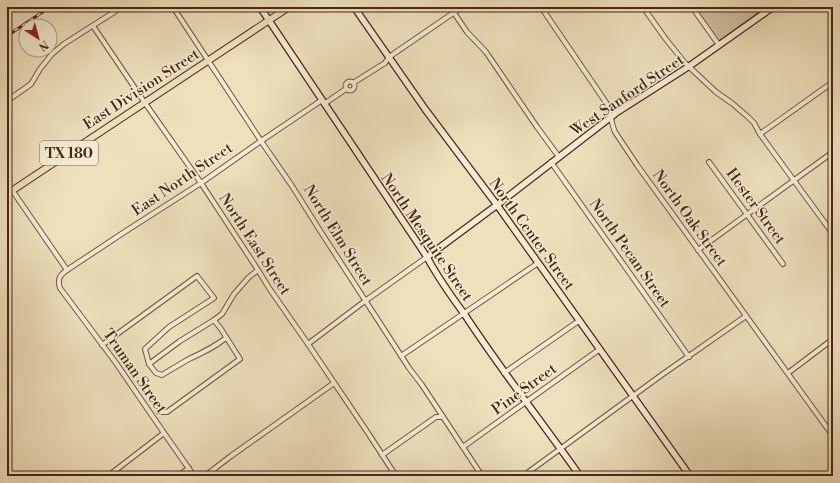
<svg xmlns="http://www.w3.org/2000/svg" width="840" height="483" font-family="'Libre Bodoni',serif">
	<rect width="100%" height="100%" fill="#efe0bd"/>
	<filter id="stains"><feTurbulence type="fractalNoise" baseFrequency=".005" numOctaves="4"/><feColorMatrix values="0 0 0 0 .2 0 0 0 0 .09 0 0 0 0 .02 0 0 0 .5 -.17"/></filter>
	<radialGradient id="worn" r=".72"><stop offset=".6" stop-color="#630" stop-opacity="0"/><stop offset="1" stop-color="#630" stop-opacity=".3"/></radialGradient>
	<!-- green -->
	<polygon fill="#d2c1a1" stroke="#8c745c" points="694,7 763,7 764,8 719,41"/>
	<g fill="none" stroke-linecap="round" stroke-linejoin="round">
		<defs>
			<g id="street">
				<polyline points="173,7 261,141 292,186 319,229 409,368 422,385 482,476"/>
				<polyline points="450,7 467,32 486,52 537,127 559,157"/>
				<path d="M 541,7 L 607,104 C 611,113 611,123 615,132 L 637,165 L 833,436"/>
				<polyline points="643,7 665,38 685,63 716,92 733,104 748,117 754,123 760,134 833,234"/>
				<polyline points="692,7 719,45"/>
				<polyline points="93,26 145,103 201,183 258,270 269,288 308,344 366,430 396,476"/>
				<polyline points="831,44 833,46"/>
				<circle cx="350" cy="86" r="4.5"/>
				<polyline points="353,83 385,63 389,57 462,7"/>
				<polyline points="7,101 31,84 40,69 52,54 64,44 122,7"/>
				<polyline points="324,104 346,89"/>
				<polyline points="760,134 833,82"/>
				<polyline points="551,162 689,357"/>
				<polyline points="709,162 783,264"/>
				<polyline points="12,190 67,270"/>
				<polyline points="698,250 833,152"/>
				<polyline points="308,344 365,301 427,257"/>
				<path d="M 102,345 L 197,276 L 214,298 L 169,327 L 145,349 L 149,364 L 156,373 L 162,375 C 170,370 179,365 187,360 C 202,353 213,348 226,338"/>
				<polyline points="401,356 538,263"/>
				<polyline points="149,364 180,341 214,320"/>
				<polyline points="504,373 580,320"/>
				<polyline points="788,373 833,339"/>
				<polyline points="159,412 167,412 240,359 221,329 214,320 222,314 234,294 249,277 258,270"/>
				<polyline points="463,447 600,349"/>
				<polyline points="382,455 436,417 443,417"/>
				<polyline points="108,476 164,433"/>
				<polyline points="178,476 189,468"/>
				<path d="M 194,476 L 164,433 L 116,363 L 60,288 C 57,279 60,275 67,270 L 126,231 L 201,183 L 261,141 L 322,100"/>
				<polyline points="205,476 231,456 334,383"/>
				<polyline points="523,476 663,374 746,316"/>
			</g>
			<g id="secondary">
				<path d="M 260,7 L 427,257 C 438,278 451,296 465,315 C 501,370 542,422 580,476"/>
				<polyline points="354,7 425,109 497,205 690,476"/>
				<polyline points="427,257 497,205 616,113 688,67 773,7"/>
			</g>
			<polyline id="primary" points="7,194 289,7"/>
		</defs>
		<!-- street casing -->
		<use href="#street" stroke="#715540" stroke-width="6"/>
		<!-- secondary casing -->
		<use href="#secondary" stroke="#472716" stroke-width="8"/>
		<!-- primary casing -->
		<use href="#primary" stroke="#472716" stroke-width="8"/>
		<!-- street -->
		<use href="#street" stroke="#f5ebd4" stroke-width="4"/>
		<!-- secondary -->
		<use href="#secondary" stroke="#f5ebd4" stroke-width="5.5"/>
		<!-- primary -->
		<use href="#primary" stroke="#efe0bd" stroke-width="6"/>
		<defs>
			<polyline id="rail" points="7,36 50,7"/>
		</defs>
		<!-- rail casing -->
		<use href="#rail" stroke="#472716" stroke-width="3"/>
		<!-- rail -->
		<use href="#rail" stroke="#f5ebd4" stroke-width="1.5" stroke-dasharray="4.5" stroke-linecap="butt"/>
	</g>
	<g text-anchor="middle" stroke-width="3" stroke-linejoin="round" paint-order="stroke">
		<!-- shield labels -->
		<rect fill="#f5ebd4" stroke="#7b624f" stroke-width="1" x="40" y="141" width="58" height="24" rx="3"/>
		<g font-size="14" font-weight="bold" fill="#472716">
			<text x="69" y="158">TX 180</text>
		</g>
		<!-- street labels -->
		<g font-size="15" fill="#472716" stroke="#f5ebd4">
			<text transform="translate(141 89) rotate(-33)" y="5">East Division Street</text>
			<text transform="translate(627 95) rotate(-34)" y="5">West Sanford Street</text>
			<text transform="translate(182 179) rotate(-34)" y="5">East North Street</text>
			<text transform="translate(756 206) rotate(54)" y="5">Hester Street</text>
			<text transform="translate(690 218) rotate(54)" y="5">North Oak Street</text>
			<text transform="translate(532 234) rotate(54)" y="5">North Center Street</text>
			<text transform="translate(338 235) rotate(58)" y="5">North Elm Street</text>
			<text transform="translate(427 237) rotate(56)" y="5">North Mesquite Street</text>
			<text transform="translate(255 244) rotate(57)" y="5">North East Street</text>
			<text transform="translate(630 253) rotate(55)" y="5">North Pecan Street</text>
			<text transform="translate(135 371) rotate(55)" y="5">Truman Street</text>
			<text transform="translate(524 389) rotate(-36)" y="5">Pine Street</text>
		</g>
	</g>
	<!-- margin -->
	<rect width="840" height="483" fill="none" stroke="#efe0bd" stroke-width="24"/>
	<rect x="8" y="8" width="824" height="467" fill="none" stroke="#472716" stroke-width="2"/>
	<rect x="12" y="12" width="816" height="459" fill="none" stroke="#472716"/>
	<!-- north arrow -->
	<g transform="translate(38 38) rotate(144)"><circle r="19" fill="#f5ebd4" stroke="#af9d88"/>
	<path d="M0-3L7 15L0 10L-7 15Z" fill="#8f2418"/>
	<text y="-6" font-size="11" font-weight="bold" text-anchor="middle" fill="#472716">N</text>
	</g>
	<rect width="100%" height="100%" filter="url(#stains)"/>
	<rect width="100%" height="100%" fill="url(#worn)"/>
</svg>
